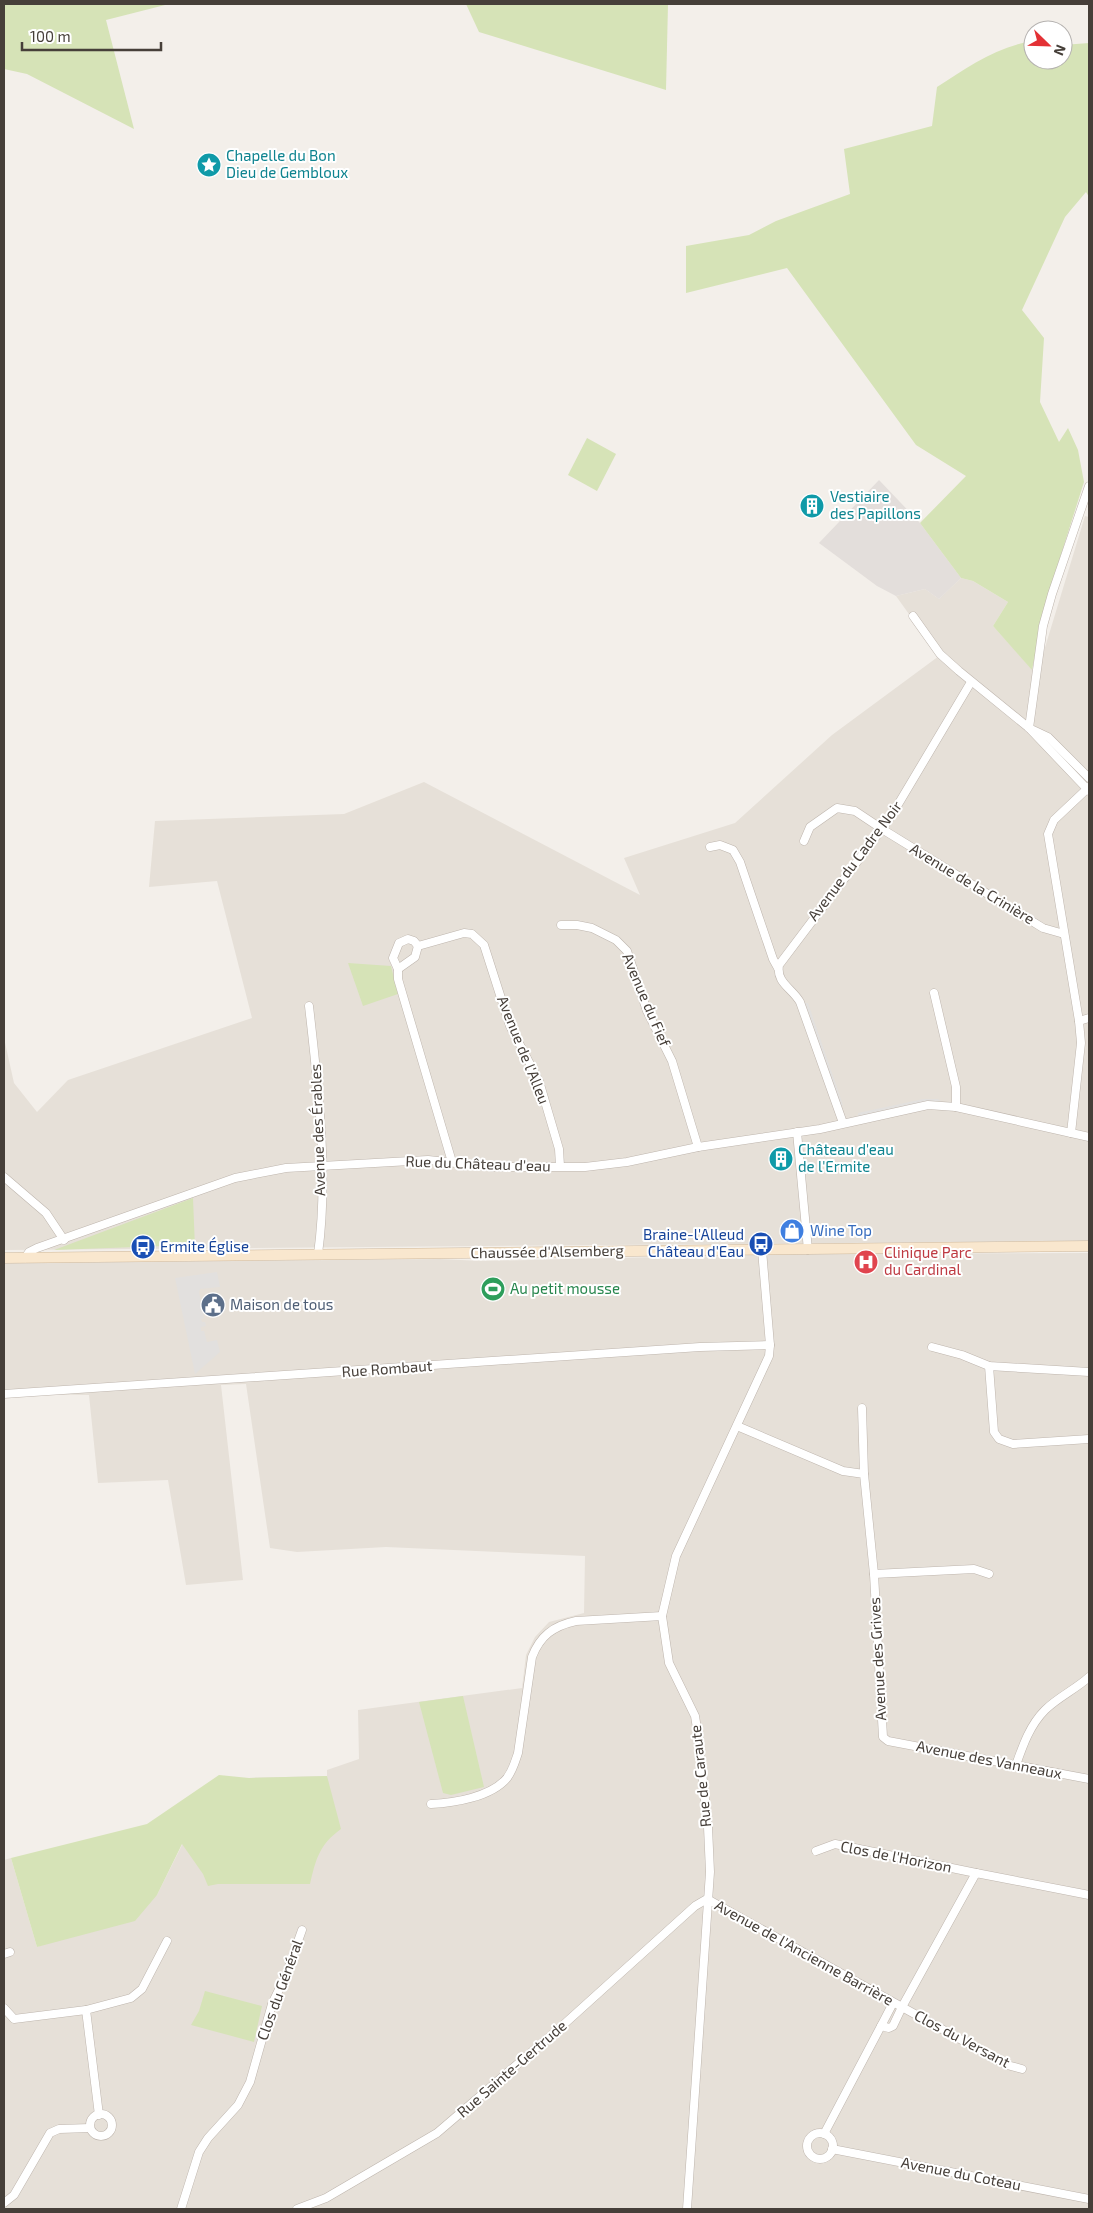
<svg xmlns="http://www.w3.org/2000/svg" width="1093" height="2213" font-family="'Exo 2',sans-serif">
	<rect width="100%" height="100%" fill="#f3efea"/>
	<!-- residential -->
	<g fill="#e6e0d8">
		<polygon points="1085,516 1089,517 1089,1241 4,1250 4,1038 14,1083 37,1112 68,1080 252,1018 217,881 149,887 155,821 344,814 424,782 640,895 624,858 735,823 832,735 939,656 896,596 925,589 939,599 961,578 973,581 1008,602 993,626 1038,676 1043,654"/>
		<polygon points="1089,1253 1089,2209 4,2209 4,1860 11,1858 37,1947 157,1895 184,1841 249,1778 327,1776 327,1770 359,1759 358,1710 522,1688 526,1655 535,1637 549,1622 584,1613 585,1556 386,1547 297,1552 270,1548 246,1384 221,1385 243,1580 186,1585 168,1480 98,1483 89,1395 4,1394 4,1263 440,1259 481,1261 796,1254"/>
	</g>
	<!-- industrial -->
	<polygon fill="#e3dedb" points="879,480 920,523 961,578 939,599 925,589 896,596 877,586 819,543"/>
	<!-- green -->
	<g fill="#d6e3b7">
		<polygon points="4,4 169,4 106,20 134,129 27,74 4,69"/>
		<polygon points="466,4 668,4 666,90 479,32"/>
		<path d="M 1033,41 L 1033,60 L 1063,60 L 1063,45 L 1089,43 L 1089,197 L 1086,192 L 1065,217 L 1022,310 L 1044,338 L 1040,402 L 1059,442 L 1068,428 L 1078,450 L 1084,482 L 1046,602 L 1032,670 L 993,626 L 1008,602 L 973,581 L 961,578 L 920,523 L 966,476 L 916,445 L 787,268 L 686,293 L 686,246 L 749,235 L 776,221 L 850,194 L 844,149 L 932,126 L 937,87 C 966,68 998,46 1033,41 Z"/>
		<polygon points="587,438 616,454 597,491 568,475"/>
		<polygon points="348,963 391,966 398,994 363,1006"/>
		<polygon points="193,1198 195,1248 191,1245 54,1250"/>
		<polygon points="463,1696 484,1787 451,1795 443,1793 419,1702"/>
		<path d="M 219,1775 L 249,1778 L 327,1776 L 341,1829 C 319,1845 316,1859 310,1884 L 218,1884 L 208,1886 L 203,1874 L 182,1844 L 157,1895 L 135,1921 L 37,1947 L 11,1858 L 147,1824 Z"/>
		<polygon points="205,1991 262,2006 254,2042 191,2025 199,2011"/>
	</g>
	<!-- parking -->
	<g fill="#e2e0de">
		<polygon points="805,1003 808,1003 843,1105 841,1106"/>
		<polygon points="923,1099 938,1099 941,1101 924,1102 858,1116 858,1113"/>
		<polygon points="217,1272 220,1287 200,1289 199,1292 204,1318 201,1319 202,1322 205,1322 206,1326 201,1327 201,1331 204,1331 207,1342 217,1340 220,1352 195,1374 175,1278"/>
	</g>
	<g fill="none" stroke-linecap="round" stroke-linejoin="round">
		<defs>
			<g id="street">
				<polyline points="913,616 940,654 959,671 1029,728 1089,791"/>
				<polyline points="1029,728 1043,626 1052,594 1089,486"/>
				<polyline points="1031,729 1048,737 1089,778"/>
				<polyline points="804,841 810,827 837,808 855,811 882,829 1043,928 1064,934"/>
				<polyline points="710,847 720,845 733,850 740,862 773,959 778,968"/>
				<polyline points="561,925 577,925 592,928 616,940 627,951 647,1011 672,1061 698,1147"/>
				<polyline points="418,946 464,933 472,934 484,945 510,1026 539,1081 559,1149 560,1166"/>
				<polyline points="418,946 414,941 408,939 399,943 393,958 398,969 398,979 452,1162"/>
				<polyline points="398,969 415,957 418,946"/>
				<polyline points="934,993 956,1087 956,1107"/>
				<path d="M 309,1006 C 318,1086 329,1174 318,1254"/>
				<polyline points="1079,1021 1089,1018"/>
				<path d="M 843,1123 L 800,1002 C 792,988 776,983 779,965 L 890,818 L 971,682"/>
				<polyline points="797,1132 808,1250"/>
				<polyline points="1071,1133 1081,1043 1079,1021 1048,834 1054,820 1089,787"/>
				<polyline points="4,1177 46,1213 64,1240"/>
				<polyline points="25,1258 29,1252 37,1248 235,1178 286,1168 428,1160 492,1167 585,1167 627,1162 698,1147 820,1129 928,1105 956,1107 1089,1137"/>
				<polyline points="932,1347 962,1355 989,1366 1089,1372"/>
				<polyline points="989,1366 994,1432 999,1439 1013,1444 1089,1439"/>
				<polyline points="4,1394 700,1347 770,1345"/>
				<polyline points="862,1408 864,1474"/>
				<polyline points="737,1426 843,1471 864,1474 874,1574 883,1737 888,1741 1089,1779"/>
				<polyline points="874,1574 974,1569 989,1574"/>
				<path d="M 1016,1765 C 1023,1745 1030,1725 1045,1710 C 1058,1697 1076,1689 1089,1677"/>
				<path d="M 431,1804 C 454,1803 491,1797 507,1778 C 513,1770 515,1762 518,1753 L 532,1657 C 540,1636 553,1626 576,1621 L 662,1616"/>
				<polyline points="816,1851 835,1844 976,1873"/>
				<polyline points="4,1954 10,1952"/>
				<polyline points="893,2003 881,2026 889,2028 893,2026 902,2007 1007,2065 1022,2069"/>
				<polyline points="4,2008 14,2019 86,2010 99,2115"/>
				<polyline points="86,2010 131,1998 142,1989 167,1941"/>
				<circle cx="101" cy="2125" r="11"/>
				<circle cx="820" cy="2146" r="13"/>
				<polyline points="824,2134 881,2026"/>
				<polyline points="832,2149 1089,2199"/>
				<polyline points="4,2203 14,2195 50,2133 59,2129 90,2128"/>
				<polyline points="181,2209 199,2152 208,2138 238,2105 250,2082 272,2004 286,1975 302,1930"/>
				<polyline points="297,2209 326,2198 437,2133 562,2026 695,1906 707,1899 902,2007 976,1873 1089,1895"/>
				<polyline points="687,2209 710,1872 708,1827 698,1735 695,1716 669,1663 662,1616 676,1556 769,1356 770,1345 762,1250"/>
			</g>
			<polyline id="secondary" points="4,1258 1089,1246"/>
		</defs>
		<!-- street casing -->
		<use href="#street" stroke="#beb5ad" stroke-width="9"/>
		<!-- secondary casing -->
		<use href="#secondary" stroke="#ceb99e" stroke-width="11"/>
		<!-- street -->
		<use href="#street" stroke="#fff" stroke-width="8"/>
		<!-- secondary -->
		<use href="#secondary" stroke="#f9e7ce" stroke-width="10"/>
	</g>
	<!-- icons -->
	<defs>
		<symbol id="sight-disc" viewBox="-11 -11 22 22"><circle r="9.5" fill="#0f9aa8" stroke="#fff"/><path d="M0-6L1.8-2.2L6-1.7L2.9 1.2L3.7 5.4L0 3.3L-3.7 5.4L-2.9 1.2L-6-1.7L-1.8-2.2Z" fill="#fff"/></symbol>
		<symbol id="building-disc" viewBox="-11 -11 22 22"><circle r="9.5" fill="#0f9aa8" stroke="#fff"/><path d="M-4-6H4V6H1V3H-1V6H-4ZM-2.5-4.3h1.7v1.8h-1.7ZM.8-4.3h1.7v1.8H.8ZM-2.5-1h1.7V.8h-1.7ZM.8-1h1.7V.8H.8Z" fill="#fff"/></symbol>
		<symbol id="shop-disc" viewBox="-11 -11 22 22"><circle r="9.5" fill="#3f7fe0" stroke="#fff"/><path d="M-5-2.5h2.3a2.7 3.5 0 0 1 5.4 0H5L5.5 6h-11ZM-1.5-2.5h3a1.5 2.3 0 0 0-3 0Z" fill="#fff"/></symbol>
		<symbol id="bus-disc" viewBox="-11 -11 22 22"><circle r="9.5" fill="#1a4fb4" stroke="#fff"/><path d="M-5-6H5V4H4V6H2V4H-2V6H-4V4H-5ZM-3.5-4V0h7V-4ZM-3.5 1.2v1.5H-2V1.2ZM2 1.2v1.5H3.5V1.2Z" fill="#fff"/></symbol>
		<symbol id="hospital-disc" viewBox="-11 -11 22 22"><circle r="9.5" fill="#e0444e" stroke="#fff"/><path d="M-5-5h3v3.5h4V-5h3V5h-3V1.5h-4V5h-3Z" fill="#fff"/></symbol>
		<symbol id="stadium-disc" viewBox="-11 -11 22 22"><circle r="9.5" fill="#2e9e5b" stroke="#fff"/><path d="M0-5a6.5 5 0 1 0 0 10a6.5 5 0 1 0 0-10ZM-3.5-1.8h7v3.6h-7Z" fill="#fff"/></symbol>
		<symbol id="civic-disc" viewBox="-11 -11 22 22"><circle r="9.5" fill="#5c6f8a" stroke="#fff"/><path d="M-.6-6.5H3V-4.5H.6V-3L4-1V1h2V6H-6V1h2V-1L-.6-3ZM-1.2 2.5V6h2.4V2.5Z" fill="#fff"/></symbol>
	</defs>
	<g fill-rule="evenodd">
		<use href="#sight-disc" x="195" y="151" width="28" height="28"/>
		<use href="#building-disc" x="798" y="492" width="28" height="28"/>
		<use href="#building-disc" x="767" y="1145" width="28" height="28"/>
		<use href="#shop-disc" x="778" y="1217" width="28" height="28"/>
		<use href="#bus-disc" x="747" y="1230" width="28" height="28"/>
		<use href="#bus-disc" x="129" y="1233" width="28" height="28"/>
		<use href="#hospital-disc" x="852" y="1248" width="28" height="28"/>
		<use href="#stadium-disc" x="479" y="1275" width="28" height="28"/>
		<use href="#civic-disc" x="199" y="1291" width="28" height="28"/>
	</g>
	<g text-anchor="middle" stroke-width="4" stroke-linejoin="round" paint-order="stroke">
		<!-- culture labels -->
		<g font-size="15" fill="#0d838f" stroke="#fff" text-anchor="start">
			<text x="226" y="161">Chapelle du Bon<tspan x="226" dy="17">Dieu de Gembloux</tspan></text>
			<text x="830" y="502">Vestiaire<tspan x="830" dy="17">des Papillons</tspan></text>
			<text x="798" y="1155">Château d'eau<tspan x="798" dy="17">de l'Ermite</tspan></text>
		</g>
		<!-- street labels -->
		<g font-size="15" fill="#463f39" stroke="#fff">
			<text transform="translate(855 861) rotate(-53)" y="5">Avenue du Cadre Noir</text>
			<text transform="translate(972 884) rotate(31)" y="5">Avenue de la Crinière</text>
			<text transform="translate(646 1000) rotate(67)" y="5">Avenue du Fief</text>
			<text transform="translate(523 1050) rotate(68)" y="5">Avenue de l'Alleu</text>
			<text transform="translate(318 1130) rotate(-92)" y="5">Avenue des Érables</text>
			<text transform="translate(478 1164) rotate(2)" y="5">Rue du Château d'eau</text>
			<text transform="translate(547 1252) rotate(-1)" y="5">Chaussée d'Alsemberg</text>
			<text transform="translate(387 1369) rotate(-4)" y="5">Rue Rombaut</text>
			<text transform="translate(878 1659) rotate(-93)" y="5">Avenue des Grives</text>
			<text transform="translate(989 1760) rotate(11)" y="5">Avenue des Vanneaux</text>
			<text transform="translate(701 1776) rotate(-96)" y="5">Rue de Caraute</text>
			<text transform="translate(896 1857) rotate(11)" y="5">Clos de l'Horizon</text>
			<text transform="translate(804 1953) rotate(29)" y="5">Avenue de l'Ancienne Barrière</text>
			<text transform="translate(280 1990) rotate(-70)" y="5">Clos du Général</text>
			<text transform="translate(962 2039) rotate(28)" y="5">Clos du Versant</text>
			<text transform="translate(512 2069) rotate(-41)" y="5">Rue Sainte-Gertrude</text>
			<text transform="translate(961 2174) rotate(11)" y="5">Avenue du Coteau</text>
		</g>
		<!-- shop labels -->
		<g font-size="15" fill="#366cbe" stroke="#fff" text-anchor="start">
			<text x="810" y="1236">Wine Top</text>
		</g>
		<!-- transit labels -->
		<g font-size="15" fill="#164399" stroke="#fff" text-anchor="end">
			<text x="744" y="1240">Braine-l'Alleud<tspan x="744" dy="17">Château d'Eau</tspan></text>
			<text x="160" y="1252" text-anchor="start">Ermite Église</text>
		</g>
		<!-- health labels -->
		<g font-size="15" fill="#be3a42" stroke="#fff" text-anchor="start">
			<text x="884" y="1258">Clinique Parc<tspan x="884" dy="17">du Cardinal</tspan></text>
		</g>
		<!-- leisure labels -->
		<g font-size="15" fill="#27864d" stroke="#fff" text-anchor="start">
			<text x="510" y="1294">Au petit mousse</text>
		</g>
		<!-- service labels -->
		<g font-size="15" fill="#4e5e75" stroke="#fff" text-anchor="start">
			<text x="230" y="1310">Maison de tous</text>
		</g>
	</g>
	<!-- border -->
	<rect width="1093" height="2213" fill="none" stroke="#463f39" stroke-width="10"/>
	<!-- north arrow -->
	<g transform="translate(1048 45) rotate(113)"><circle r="24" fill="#ffffff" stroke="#b5b2b0"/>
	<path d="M0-4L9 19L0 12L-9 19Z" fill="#e33135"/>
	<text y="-8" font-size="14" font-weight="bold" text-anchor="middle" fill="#463f39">N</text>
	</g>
	<!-- scale -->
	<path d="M22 42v8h139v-8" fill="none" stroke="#463f39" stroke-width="2.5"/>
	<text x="30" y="42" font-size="15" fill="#463f39" stroke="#ffffff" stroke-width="4" paint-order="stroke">100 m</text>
</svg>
